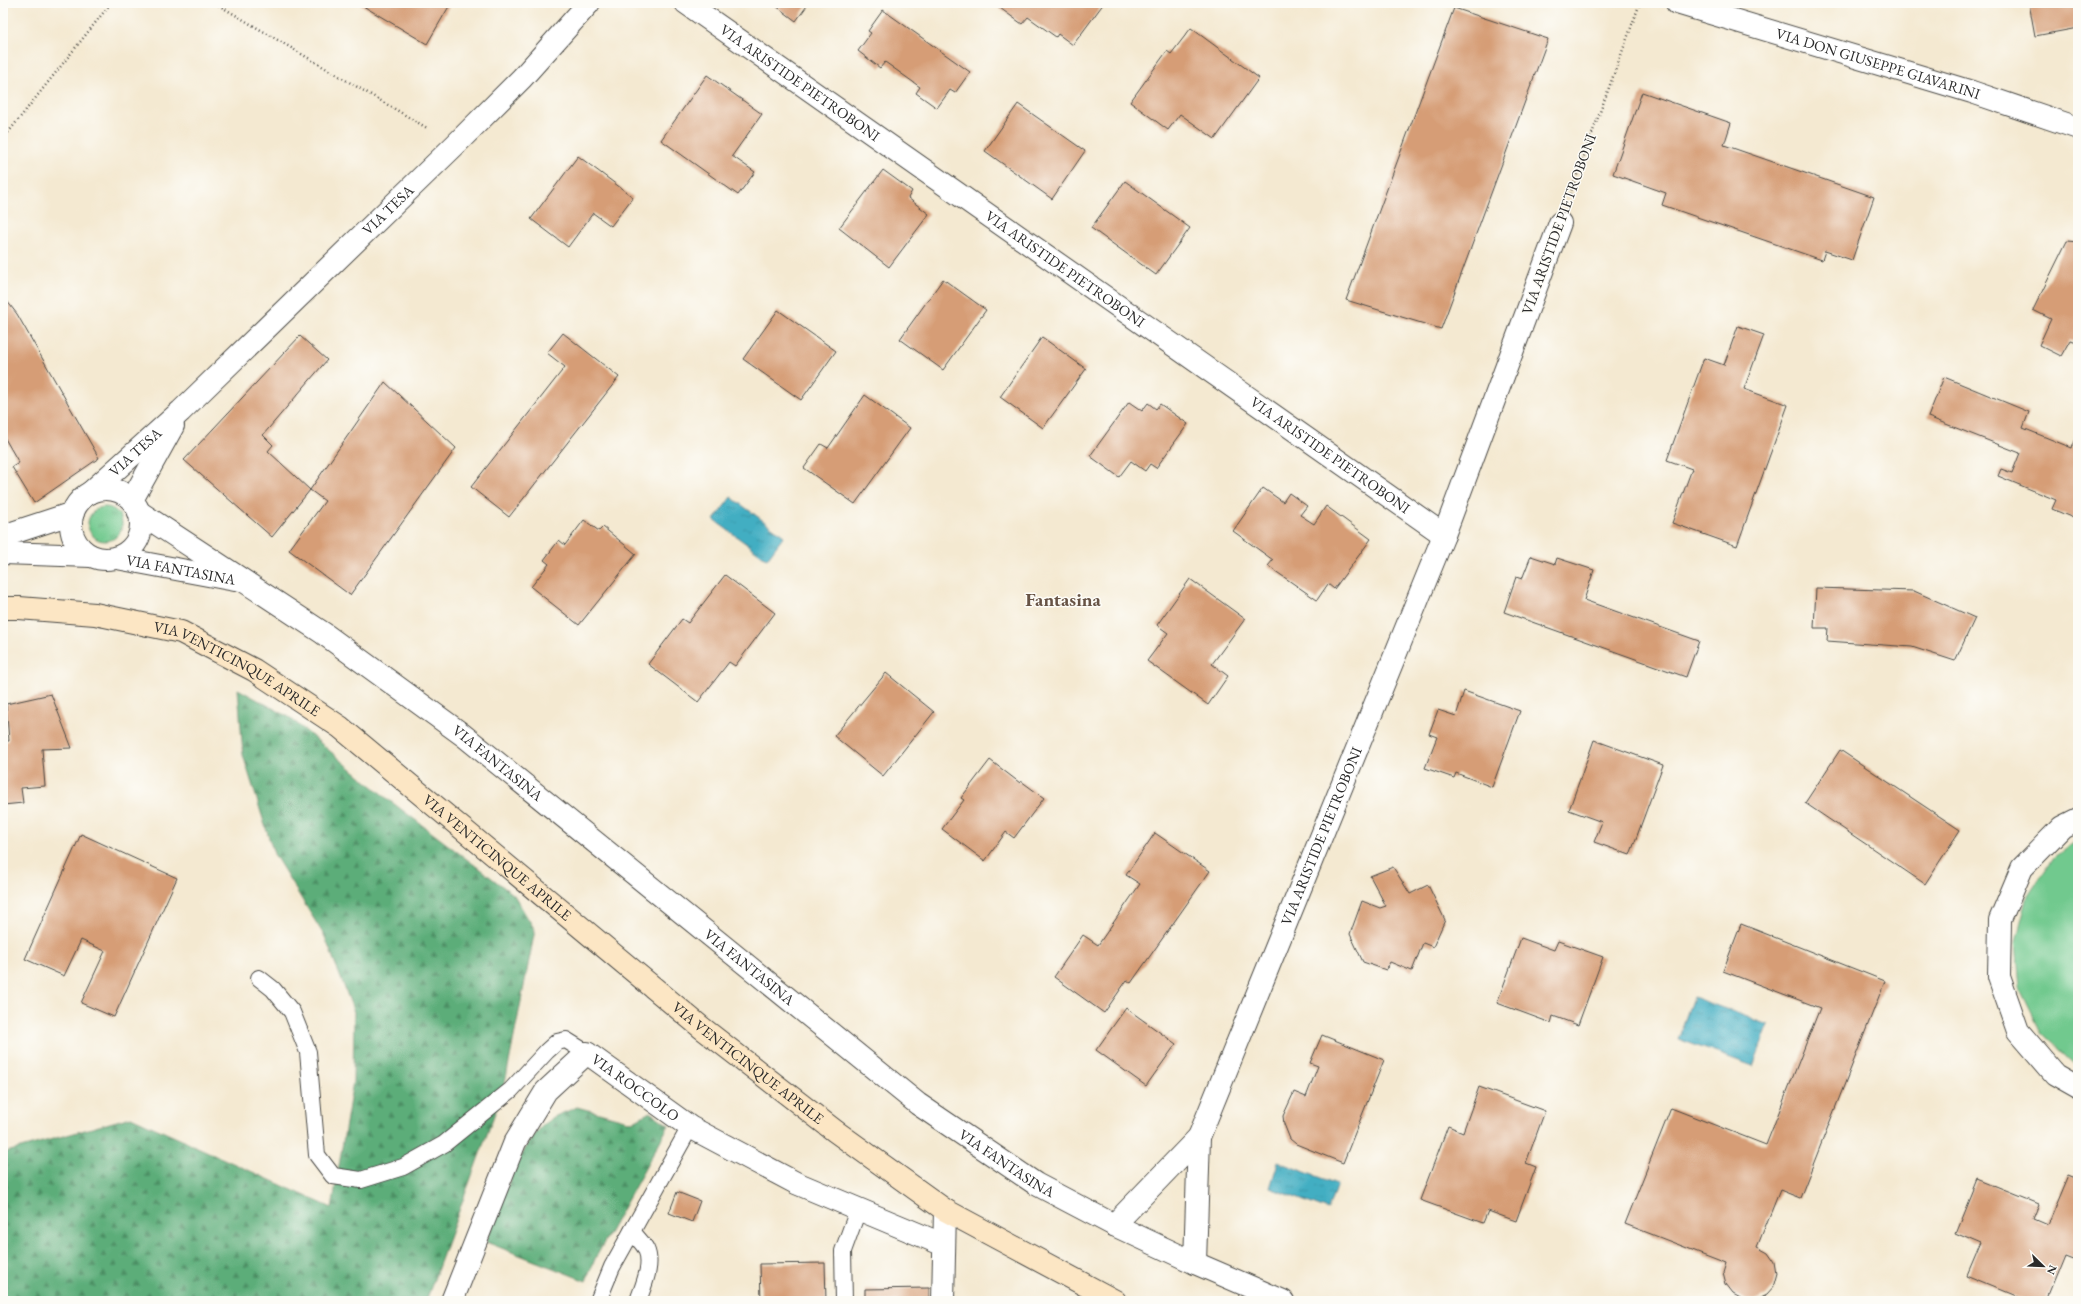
<svg xmlns="http://www.w3.org/2000/svg" width="2081" height="1304" font-family="'EB Garamond',serif">
	<defs>
		<pattern id="grass-tufts" width="24" height="20" patternUnits="userSpaceOnUse"><rect width="24" height="20" fill="#71c98e"/><path d="M3 7l-1-3M5 7V3M7 7l1-3M15 17l-1-3M17 17v-4M19 17l1-3" fill="none" stroke="#5da374"/></pattern>
		<pattern id="forest-firs" width="22" height="20" patternUnits="userSpaceOnUse"><rect width="22" height="20" fill="#5cad79"/><path d="M5 1l3.5 6h-7zM16 11l3.5 6h-7z" fill="#4c8d63"/></pattern>
		<pattern id="water-ripples" width="26" height="14" patternUnits="userSpaceOnUse"><rect width="26" height="14" fill="#43aec2"/><path d="M2 4q2-2 4 0t4 0M15 11q2-2 4 0t4 0" fill="none" stroke="#388e9e"/></pattern>
	</defs>
	<rect width="100%" height="100%" fill="#fdfcf7"/>
	<filter id="ink" filterUnits="userSpaceOnUse"><feTurbulence type="fractalNoise" baseFrequency=".025" numOctaves="2"/><feDisplacementMap in="SourceGraphic" scale="8" xChannelSelector="R" yChannelSelector="G"/><feConvolveMatrix kernelMatrix="1 2 1 2 8 2 1 2 1" color-interpolation-filters="sRGB"/></filter>
	<filter id="wash" filterUnits="userSpaceOnUse"><feTurbulence type="fractalNoise" baseFrequency=".012" numOctaves="4" result="noise"/><feDisplacementMap in="SourceGraphic" scale="16" xChannelSelector="R" yChannelSelector="G"/><feGaussianBlur stdDeviation="0.9" result="paint"/><feColorMatrix in="noise" values="0 0 0 0 0 0 0 0 0 0 0 0 0 0 0 0 0 1.4 0 .05"/><feComposite in="paint" operator="in"/></filter>
	<g filter="url(#wash)">
		<rect width="100%" height="100%" fill="#f4e9d1"/>
		<!-- grass -->
		<circle fill="url(#grass-tufts)" stroke="#4e7a5c" cx="105" cy="524" r="17"/>
		<!-- forest -->
		<g fill="url(#forest-firs)" stroke="#446c52">
			<polygon points="238,689 289,717 389,800 514,895 535,930 504,1088 426,1301 3,1301 3,1153 131,1117 332,1208 353,1081 354,1012 325,937 274,854 243,755"/>
			<path d="M 577,1107 L 632,1122 L 650,1112 L 669,1125 L 595,1259 L 586,1281 L 486,1242 C 500,1206 520,1139 552,1118 C 559,1114 569,1111 577,1107 Z"/>
		</g>
		<!-- green -->
		<polygon fill="#71c98e" stroke="#4e7a5c" points="2078,840 2078,1067 2041,1032 2020,989 2016,941 2028,896 2054,857"/>
		<!-- water -->
		<g fill="url(#water-ripples)" stroke="#376c76">
			<polygon points="731,497 784,536 767,559 714,520"/>
			<polygon points="1693,997 1769,1025 1753,1066 1678,1039"/>
			<polygon points="1278,1162 1337,1184 1328,1210 1270,1188"/>
		</g>
		<g id="blocks">
			<!-- building -->
			<g fill="#d69d76">
				<polygon points="358,3 451,3 427,44"/>
				<polygon points="772,3 809,3 796,21"/>
				<polygon points="993,3 1104,3 1073,45 1058,34 1056,37 1028,17 1022,24"/>
				<polygon points="2029,3 2078,3 2078,28 2035,36"/>
				<polygon points="1454,8 1548,39 1441,329 1346,300"/>
				<polygon points="883,10 970,72 955,93 950,90 937,108 916,93 920,87 885,62 880,68 858,51 871,33 868,31"/>
				<polygon points="1191,28 1259,78 1215,139 1180,114 1168,130 1130,102 1167,51 1171,54"/>
				<polygon points="707,75 762,114 732,156 755,172 738,195 661,140"/>
				<polygon points="1642,92 1731,123 1724,145 1874,197 1852,260 1825,251 1822,260 1662,205 1666,193 1613,174"/>
				<polygon points="1018,104 1085,151 1052,199 985,151"/>
				<polygon points="578,156 633,197 611,226 593,213 568,247 531,219"/>
				<polygon points="883,170 912,191 908,198 929,214 889,267 839,228"/>
				<polygon points="1125,181 1190,228 1156,275 1091,228"/>
				<polygon points="2067,241 2078,242 2078,342 2070,340 2061,356 2039,345 2051,319 2033,310"/>
				<polygon points="943,279 986,310 943,370 900,339"/>
				<polygon points="3,296 17,314 99,458 34,503 12,467 19,463 3,435"/>
				<polygon points="778,310 836,351 801,400 743,359"/>
				<polygon points="1738,326 1764,335 1744,389 1788,405 1737,546 1672,523 1692,469 1667,460 1704,358 1724,365"/>
				<polygon points="563,333 619,377 509,517 471,487 565,367 547,353"/>
				<polygon points="300,336 327,360 263,435 273,445 268,451 310,490 272,537 184,460"/>
				<polygon points="1042,337 1086,369 1043,428 1000,397"/>
				<polygon points="1944,377 2029,412 2023,428 2072,448 2078,434 2078,520 2052,509 2056,500 1998,476 2001,469 2012,473 2020,453 1928,417"/>
				<polygon points="385,382 456,448 350,595 289,550 325,501 310,490"/>
				<polygon points="865,395 910,428 855,504 804,468 821,444 828,448"/>
				<polygon points="1129,402 1142,411 1148,403 1156,409 1160,404 1188,424 1156,468 1150,464 1145,471 1131,461 1119,477 1090,456"/>
				<polygon points="1263,488 1283,502 1289,493 1307,506 1300,515 1314,524 1326,506 1371,539 1334,589 1328,584 1317,600 1268,566 1273,560 1233,531"/>
				<polygon points="584,520 599,531 603,527 636,554 579,625 531,587 549,564 544,560 559,540 565,545"/>
				<polygon points="1531,556 1555,564 1557,558 1594,570 1584,600 1699,641 1686,677 1504,612 1516,577 1522,579"/>
				<polygon points="725,575 775,613 735,666 729,662 698,702 648,664 682,619 688,623"/>
				<polygon points="1190,579 1245,619 1212,664 1228,676 1208,705 1147,661 1168,633 1157,625"/>
				<polygon points="1816,588 1914,591 1975,618 1955,661 1912,647 1827,641 1828,628 1814,628"/>
				<polygon points="886,673 934,712 883,776 834,736"/>
				<polygon points="1464,691 1520,711 1492,787 1456,773 1454,778 1425,768 1437,737 1429,734 1438,710 1456,716"/>
				<polygon points="51,694 72,748 42,749 45,786 21,788 23,803 3,805 3,741 9,741 6,704"/>
				<polygon points="1594,740 1663,765 1630,855 1594,842 1602,822 1569,810"/>
				<polygon points="1840,750 1960,830 1925,884 1805,803"/>
				<polygon points="990,760 1020,783 1021,781 1044,798 1014,838 1006,832 985,861 942,829 964,800 961,798"/>
				<polygon points="1155,833 1210,871 1131,983 1127,980 1104,1013 1054,977 1083,935 1098,945 1140,884 1126,875"/>
				<polygon points="81,834 177,878 114,1017 81,1003 105,951 81,940 64,976 25,959"/>
				<polygon points="1393,867 1410,894 1428,885 1445,920 1433,947 1423,943 1412,971 1390,962 1386,970 1363,962 1350,934 1362,901 1380,908 1386,906 1370,876"/>
				<polygon points="1741,924 1885,981 1800,1198 1780,1190 1757,1247 1768,1253 1775,1263 1777,1275 1774,1286 1766,1295 1756,1300 1744,1300 1733,1294 1726,1285 1723,1273 1726,1263 1625,1224 1671,1108 1766,1145 1820,1008 1723,971"/>
				<polygon points="1521,938 1554,950 1558,941 1603,957 1578,1025 1553,1016 1551,1023 1497,1003"/>
				<polygon points="1126,1008 1176,1044 1146,1086 1096,1050"/>
				<polygon points="1322,1035 1384,1060 1343,1163 1296,1144 1290,1139 1284,1124 1283,1116 1294,1092 1306,1097 1318,1066 1310,1063"/>
				<polygon points="1479,1087 1545,1111 1526,1163 1536,1167 1516,1221 1488,1211 1483,1223 1420,1200 1448,1126 1463,1132"/>
				<polygon points="2068,1175 2078,1179 2078,1260 2065,1255 2046,1301 2025,1301 1967,1277 1981,1244 1955,1233 1977,1179 2039,1204 2033,1219 2047,1225"/>
				<polygon points="677,1192 700,1201 692,1222 669,1213"/>
				<polygon points="825,1263 826,1301 761,1301 760,1264"/>
				<polygon points="929,1288 929,1301 865,1301 865,1289"/>
			</g>
		</g>
	</g>
	<g filter="url(#ink)">
		<use href="#blocks" fill-opacity="0" stroke="#494844" stroke-width="1"/>
		<g fill="none" stroke-linecap="round" stroke-linejoin="round">
			<defs>
				<g id="lane">
					<polyline points="259,978 273,989 292,1012 308,1052 317,1155 333,1176 361,1180 403,1167 444,1144 511,1090 547,1051 557,1042 566,1040 587,1053"/>
					<path d="M 632,1231 C 636,1237 643,1243 646,1249 C 653,1264 644,1284 639,1298"/>
					<polyline points="598,1301 612,1267 690,1127"/>
					<polyline points="844,1301 843,1251 858,1210"/>
				</g>
				<g id="street">
					<path id="s1" d="M 686,3 L 1444,535"/>
					<path id="s2" d="M 1677,3 L 1972,92 L 2078,128"/>
					<circle cx="106" cy="524" r="35"/>
					<path id="s3" d="M 90,493 L 181,411 L 455,145 L 522,78 L 589,3"/>
					<polyline points="132,500 173,426"/>
					<path id="s4" d="M 139,512 L 323,633 L 463,735 L 918,1104 L 1036,1184 L 1114,1225 L 1195,1263 L 1283,1301"/>
					<polyline points="3,536 73,513"/>
					<polyline points="3,553 91,556"/>
					<path id="s5" d="M 117,558 L 235,580"/>
					<polyline points="2078,819 2062,827 2022,868 2000,920 1999,977 2018,1031 2055,1074 2078,1087"/>
					<polyline points="1114,1225 1199,1137"/>
					<path id="s6" d="M 1195,1263 L 1199,1137 L 1444,535 L 1560,223"/>
					<path id="s7" d="M 452,1301 L 515,1142 L 546,1091 L 587,1053 L 690,1127 L 796,1183 L 944,1245"/>
					<polyline points="943,1301 945,1210"/>
				</g>
				<g id="secondary">
					<path id="s8" d="M 3,608 L 19,608 L 95,614 L 181,632 L 254,670 L 340,727 L 702,1028 L 835,1131 L 945,1210 L 1115,1301"/>
				</g>
			</defs>
			<!-- lane casing -->
			<use href="#lane" stroke="#494844" stroke-width="18"/>
			<!-- street casing -->
			<use href="#street" stroke="#494844" stroke-width="24"/>
			<!-- secondary casing -->
			<use href="#secondary" stroke="#494844" stroke-width="24"/>
			<!-- path -->
			<g stroke="#494844" stroke-width="2.5" stroke-dasharray="1 3" stroke-linecap="butt">
				<polyline points="215,3 427,128"/>
				<polyline points="3,139 111,3"/>
				<polyline points="1570,194 1640,3"/>
			</g>
			<!-- lane -->
			<use href="#lane" stroke="#fff" stroke-width="16"/>
			<!-- street -->
			<use href="#street" stroke="#fff" stroke-width="22"/>
			<!-- secondary -->
			<use href="#secondary" stroke="#fce6c4" stroke-width="22"/>
		</g>
	</g>
	<g text-anchor="middle" stroke-width="3" stroke-linejoin="round" paint-order="stroke">
		<!-- street labels -->
		<g font-size="15" fill="#2b2b2b" stroke="#fdfcf7">
			<text dy="5" stroke="none"><textPath href="#s2" startOffset="210">VIA DON GIUSEPPE GIAVARINI</textPath></text>
			<text dy="5" stroke="none"><textPath href="#s1" startOffset="139">VIA ARISTIDE PIETROBONI</textPath></text>
			<text dy="5" stroke="none"><textPath href="#s3" startOffset="411">VIA TESA</textPath></text>
			<text transform="translate(1559 224) rotate(-70)" y="5">VIA ARISTIDE PIETROBONI</text>
			<text dy="5" stroke="none"><textPath href="#s1" startOffset="463">VIA ARISTIDE PIETROBONI</textPath></text>
			<text dy="5" stroke="none"><textPath href="#s3" startOffset="61">VIA TESA</textPath></text>
			<text dy="5" stroke="none"><textPath href="#s1" startOffset="787">VIA ARISTIDE PIETROBONI</textPath></text>
			<text dy="5" stroke="none"><textPath href="#s5" startOffset="65">VIA FANTASINA</textPath></text>
			<text dy="5" stroke="none"><textPath href="#s8" startOffset="246">VIA VENTICINQUE APRILE</textPath></text>
			<text dy="5" stroke="none"><textPath href="#s4" startOffset="438">VIA FANTASINA</textPath></text>
			<text dy="5" stroke="none"><textPath href="#s6" startOffset="451">VIA ARISTIDE PIETROBONI</textPath></text>
			<text dy="5" stroke="none"><textPath href="#s8" startOffset="570">VIA VENTICINQUE APRILE</textPath></text>
			<text dy="5" stroke="none"><textPath href="#s4" startOffset="762">VIA FANTASINA</textPath></text>
			<text dy="5" stroke="none"><textPath href="#s8" startOffset="894">VIA VENTICINQUE APRILE</textPath></text>
			<text dy="5" stroke="none"><textPath href="#s7" startOffset="346">VIA ROCCOLO</textPath></text>
			<text dy="5" stroke="none"><textPath href="#s4" startOffset="1086">VIA FANTASINA</textPath></text>
		</g>
		<!-- district labels -->
		<g font-size="19" font-weight="bold" fill="#675345" stroke="#fdfcf7">
			<text x="1063" y="606">Fantasina</text>
		</g>
	</g>
	<!-- margin -->
	<rect width="2081" height="1304" fill="none" stroke="#fdfcf7" stroke-width="16"/>
	<!-- north arrow -->
	<g transform="translate(2043 1266) rotate(113)" stroke="#fdfcf7" stroke-width="3" paint-order="stroke">
	<path d="M0-3L7 15L0 10L-7 15Z" fill="#2b2b2b"/>
	<text y="-6" font-size="11" font-weight="bold" text-anchor="middle" fill="#2b2b2b">N</text>
	</g>
</svg>
